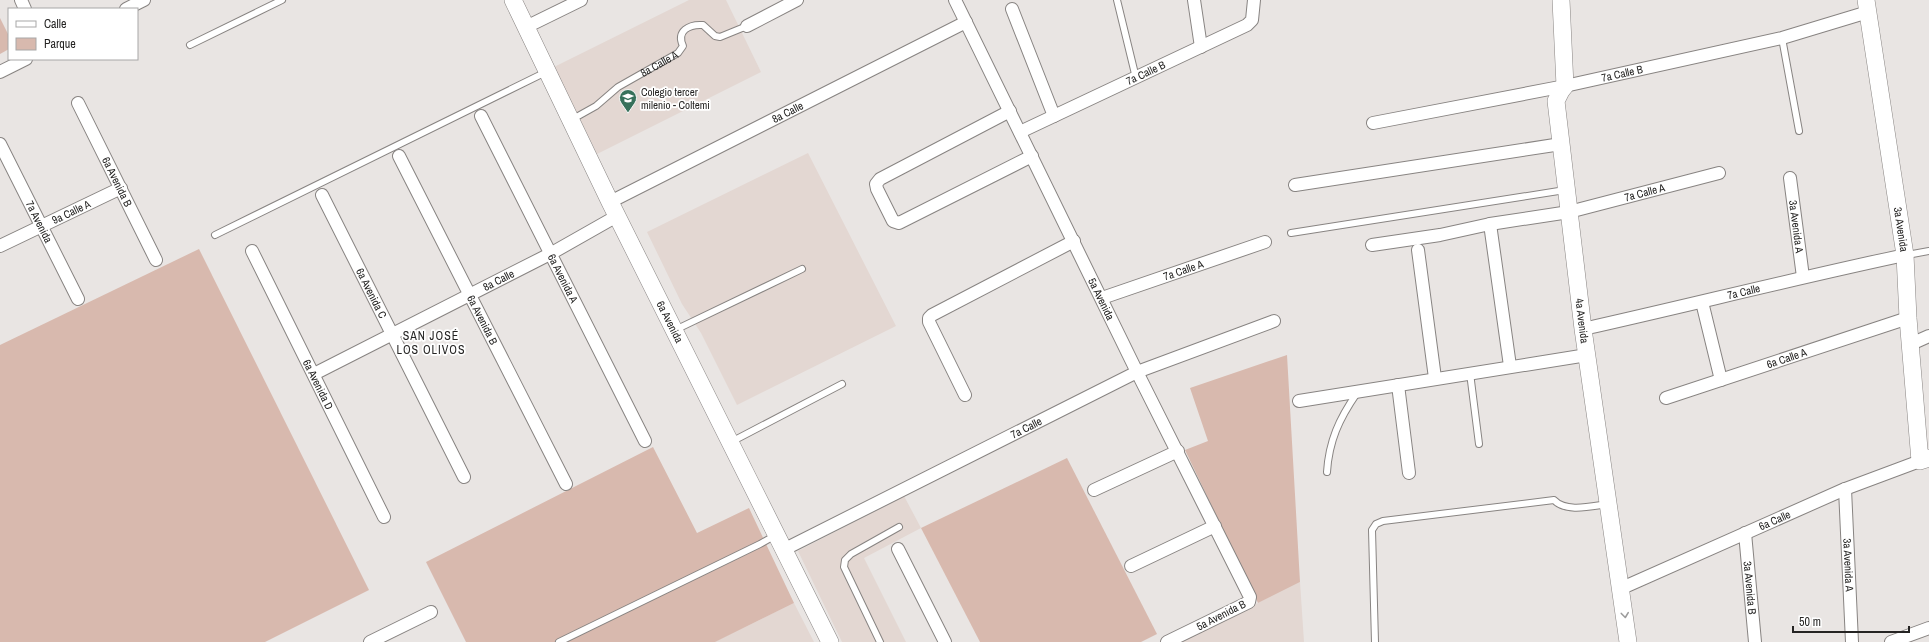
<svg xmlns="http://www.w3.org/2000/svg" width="1929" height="642" font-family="'Archivo Narrow',sans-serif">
	<rect width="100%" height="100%" fill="#e9e5e3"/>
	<!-- built -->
	<g fill="#e3d7d2">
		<polygon points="689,0 726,0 761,72 597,154 554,67"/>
		<polygon points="808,153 896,326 737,405 701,333 682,304 647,232"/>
		<polygon points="904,496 921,528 864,558 906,642 842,642 798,551"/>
		<polygon points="1300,582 1304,642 1181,642 1258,603"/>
		<polygon points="794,603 814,642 714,642"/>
	</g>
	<!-- green -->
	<g fill="#d8b9ae">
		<polygon points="0,18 9,36 9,49 0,54"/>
		<polygon points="199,249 369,590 265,642 0,642 0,345"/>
		<polygon points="1287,355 1300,582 1258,603 1185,450 1208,441 1190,388"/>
		<polygon points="653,447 697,533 749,508 794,603 715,642 466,642 426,562"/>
		<polygon points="1067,458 1157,634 1141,642 980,642 921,528"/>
	</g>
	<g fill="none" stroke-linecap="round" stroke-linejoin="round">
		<defs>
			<g id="lane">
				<polyline points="1117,0 1136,78"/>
				<polyline points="1782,38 1799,131"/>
				<polyline points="190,45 282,0"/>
				<path id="s1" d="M 571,120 L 596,106 L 618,87 L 678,53 L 683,46 C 676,31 689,24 703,25 L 715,36 L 720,37 L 747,26"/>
				<polyline points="1291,233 1565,190"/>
				<polyline points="215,235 546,72"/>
				<polyline points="1907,255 1929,251"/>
				<polyline points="675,330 802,269"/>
				<polyline points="1470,373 1479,444"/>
				<polyline points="731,442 842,384"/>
				<path d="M 1327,472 C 1329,441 1339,419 1357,393"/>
				<polyline points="559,642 760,544 776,535"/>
				<polyline points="880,642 844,567 845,560 851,554 899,527"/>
				<path d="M 1375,642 L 1372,530 L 1376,524 L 1383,521 L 1554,500 C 1566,513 1592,506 1608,504"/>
			</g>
			<g id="street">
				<polyline points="21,0 25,9"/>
				<path id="s2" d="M 955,0 L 1137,372 L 1250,597 L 1249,602 L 1167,642"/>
				<polyline points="1194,0 1201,47"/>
				<polyline points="126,9 144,0"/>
				<polyline points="1012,9 1054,116"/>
				<polyline points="747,26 797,0"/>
				<polyline points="526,27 581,0"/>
				<polyline points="0,72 26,59"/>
				<path id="s3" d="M 78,103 L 156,260"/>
				<polyline points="1010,111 880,179 876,184 877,189 893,221 899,223 1032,156"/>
				<path id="s4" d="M 481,116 L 645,441"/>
				<path id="s5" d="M 1373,123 L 1565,86 L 1782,38 L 1868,12"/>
				<path id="s6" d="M 1020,132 L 1247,25 L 1252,20 L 1254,0"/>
				<path id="s7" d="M 0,144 L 78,299"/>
				<path id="s8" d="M 399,156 L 566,484"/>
				<path id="s9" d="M 1790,178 L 1803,277"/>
				<polyline points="1295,185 1561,144"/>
				<path id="s10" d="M 322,195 L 464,477"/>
				<path id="s11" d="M 610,202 L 966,22"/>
				<polyline points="1490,224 1510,366"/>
				<path id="s12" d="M 1372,245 L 1440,235 L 1490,224 L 1569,212 L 1719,173"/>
				<path id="s13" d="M 0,246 L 121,188"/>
				<polyline points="1418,250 1435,378"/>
				<path id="s14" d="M 252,251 L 384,517"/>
				<path id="s15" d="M 1102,298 L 1265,242"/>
				<polyline points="1702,302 1721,380"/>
				<path id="s16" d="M 1583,329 C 1690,305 1797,278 1905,255"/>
				<polyline points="1911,344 1929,336"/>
				<path id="s17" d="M 314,374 L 550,254 L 617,216"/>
				<polyline points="1398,385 1409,473"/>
				<polyline points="965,395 929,322 929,318 932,315 1074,241"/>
				<path id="s18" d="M 1666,398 L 1908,318"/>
				<polyline points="1299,401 1587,355"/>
				<path id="s19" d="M 1845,489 L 1852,642"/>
				<polyline points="1094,490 1178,451"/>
				<path id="s20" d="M 1745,533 L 1755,642"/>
				<path id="s21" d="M 785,549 L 1137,372 L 1274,321"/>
				<polyline points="898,549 945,642"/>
				<polyline points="1131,566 1215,526"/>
				<path id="s22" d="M 1622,588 L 1845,489 L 1920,461"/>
				<polyline points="370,642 431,612"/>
				<polyline points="1891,642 1929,628"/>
			</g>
			<g id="secondary">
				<path id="s23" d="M 513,0 L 610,202 L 830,642"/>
				<path id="s24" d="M 1561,0 L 1565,86 L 1561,91 L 1556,101 L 1583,329 L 1628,642"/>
				<path id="s25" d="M 1866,0 L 1905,255 L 1908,318 L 1920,461 L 1929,458"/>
			</g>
		</defs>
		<!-- lane casing -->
		<use href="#lane" stroke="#888482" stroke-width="8"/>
		<!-- street casing -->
		<use href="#street" stroke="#888482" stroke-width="14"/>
		<!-- secondary casing -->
		<use href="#secondary" stroke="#888482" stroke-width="18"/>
		<!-- lane -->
		<use href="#lane" stroke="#fff" stroke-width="6"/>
		<!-- street -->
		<use href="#street" stroke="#fff" stroke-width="12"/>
		<!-- secondary -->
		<use href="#secondary" stroke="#fff" stroke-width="17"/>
	</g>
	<!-- one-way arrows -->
	<defs><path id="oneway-chevron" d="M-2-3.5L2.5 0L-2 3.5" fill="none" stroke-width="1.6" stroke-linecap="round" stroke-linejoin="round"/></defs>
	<use stroke="#9d9c9c" href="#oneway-chevron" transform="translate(1625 615) rotate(83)"/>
	<!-- icons -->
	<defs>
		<symbol id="school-pin" viewBox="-11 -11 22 30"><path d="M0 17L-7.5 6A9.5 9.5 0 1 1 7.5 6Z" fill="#37715b" stroke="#fff"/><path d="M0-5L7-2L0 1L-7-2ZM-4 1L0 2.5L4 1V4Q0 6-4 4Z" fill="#fff"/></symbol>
	</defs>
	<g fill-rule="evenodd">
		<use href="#school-pin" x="618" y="88" width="20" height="27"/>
	</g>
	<g text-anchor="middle" stroke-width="3.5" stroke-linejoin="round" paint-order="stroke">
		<!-- street labels -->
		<g font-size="11" fill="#252423" stroke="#fff">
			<text dy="4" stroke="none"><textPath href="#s1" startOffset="105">8a Calle A</textPath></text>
			<text dy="4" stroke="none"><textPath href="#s6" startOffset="139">7a Calle B</textPath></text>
			<text dy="4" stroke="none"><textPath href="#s5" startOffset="254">7a Calle B</textPath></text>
			<text dy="4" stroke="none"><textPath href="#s11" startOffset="199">8a Calle</textPath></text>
			<text dy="4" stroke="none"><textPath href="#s3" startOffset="88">6a Avenida B</textPath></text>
			<text dy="4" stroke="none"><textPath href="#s12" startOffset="278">7a Calle A</textPath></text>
			<text dy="4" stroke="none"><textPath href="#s13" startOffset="79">9a Calle A</textPath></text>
			<text dy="4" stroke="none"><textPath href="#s7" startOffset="87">7a Avenida</textPath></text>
			<text dy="4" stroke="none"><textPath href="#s9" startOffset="49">3a Avenida A</textPath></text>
			<text dy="4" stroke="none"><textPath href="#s25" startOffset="232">3a Avenida</textPath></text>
			<text dy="4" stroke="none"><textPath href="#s15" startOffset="86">7a Calle A</textPath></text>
			<text dy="4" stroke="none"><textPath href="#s4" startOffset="182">6a Avenida A</textPath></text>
			<text dy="4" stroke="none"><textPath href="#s17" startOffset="207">8a Calle</textPath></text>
			<text dy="4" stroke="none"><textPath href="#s16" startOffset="165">7a Calle</textPath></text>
			<text dy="4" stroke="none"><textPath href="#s10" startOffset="110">6a Avenida C</textPath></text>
			<text dy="4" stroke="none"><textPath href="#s2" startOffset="333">5a Avenida</textPath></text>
			<text dy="4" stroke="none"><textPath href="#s8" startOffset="184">6a Avenida B</textPath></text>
			<text dy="4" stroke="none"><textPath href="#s24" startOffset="325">4a Avenida</textPath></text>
			<text dy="4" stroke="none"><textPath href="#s23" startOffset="358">6a Avenida</textPath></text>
			<text dy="4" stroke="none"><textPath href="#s18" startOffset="127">6a Calle A</textPath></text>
			<text dy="4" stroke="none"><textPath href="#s14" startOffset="149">6a Avenida D</textPath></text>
			<text dy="4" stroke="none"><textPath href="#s21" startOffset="270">7a Calle</textPath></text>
			<text dy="4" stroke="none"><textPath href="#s22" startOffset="167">6a Calle</textPath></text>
			<text dy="4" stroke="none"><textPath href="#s19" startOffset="76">3a Avenida A</textPath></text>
			<text dy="4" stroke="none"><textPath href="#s20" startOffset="55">3a Avenida B</textPath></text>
			<text transform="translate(1221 615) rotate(-27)" y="4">5a Avenida B</text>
		</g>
		<!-- poi labels -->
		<g font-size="11" fill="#252423" stroke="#fff" text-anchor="start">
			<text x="641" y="96">Colegio tercer<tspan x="641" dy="13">milenio - Coltemi</tspan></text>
		</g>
		<!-- neighbourhood labels -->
		<g font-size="12" letter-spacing="1" fill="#252423" stroke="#fff">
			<text x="431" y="340">SAN JOSÉ<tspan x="431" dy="14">LOS OLIVOS</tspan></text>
		</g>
	</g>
	<!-- legend -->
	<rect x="8" y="8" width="130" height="52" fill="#ffffff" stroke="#a8a7a7"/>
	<rect x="16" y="21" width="20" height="6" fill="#ffffff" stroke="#a8a7a7"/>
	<text x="44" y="28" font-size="12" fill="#252423">Calle</text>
	<rect x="16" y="38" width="20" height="12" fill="#d8b9ae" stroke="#a8a7a7"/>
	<text x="44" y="48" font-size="12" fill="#252423">Parque</text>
	<!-- scale -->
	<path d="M1793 626v6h116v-6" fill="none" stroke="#252423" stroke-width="2"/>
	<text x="1799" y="626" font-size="12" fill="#252423" stroke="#ffffff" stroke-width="3" paint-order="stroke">50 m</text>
</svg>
